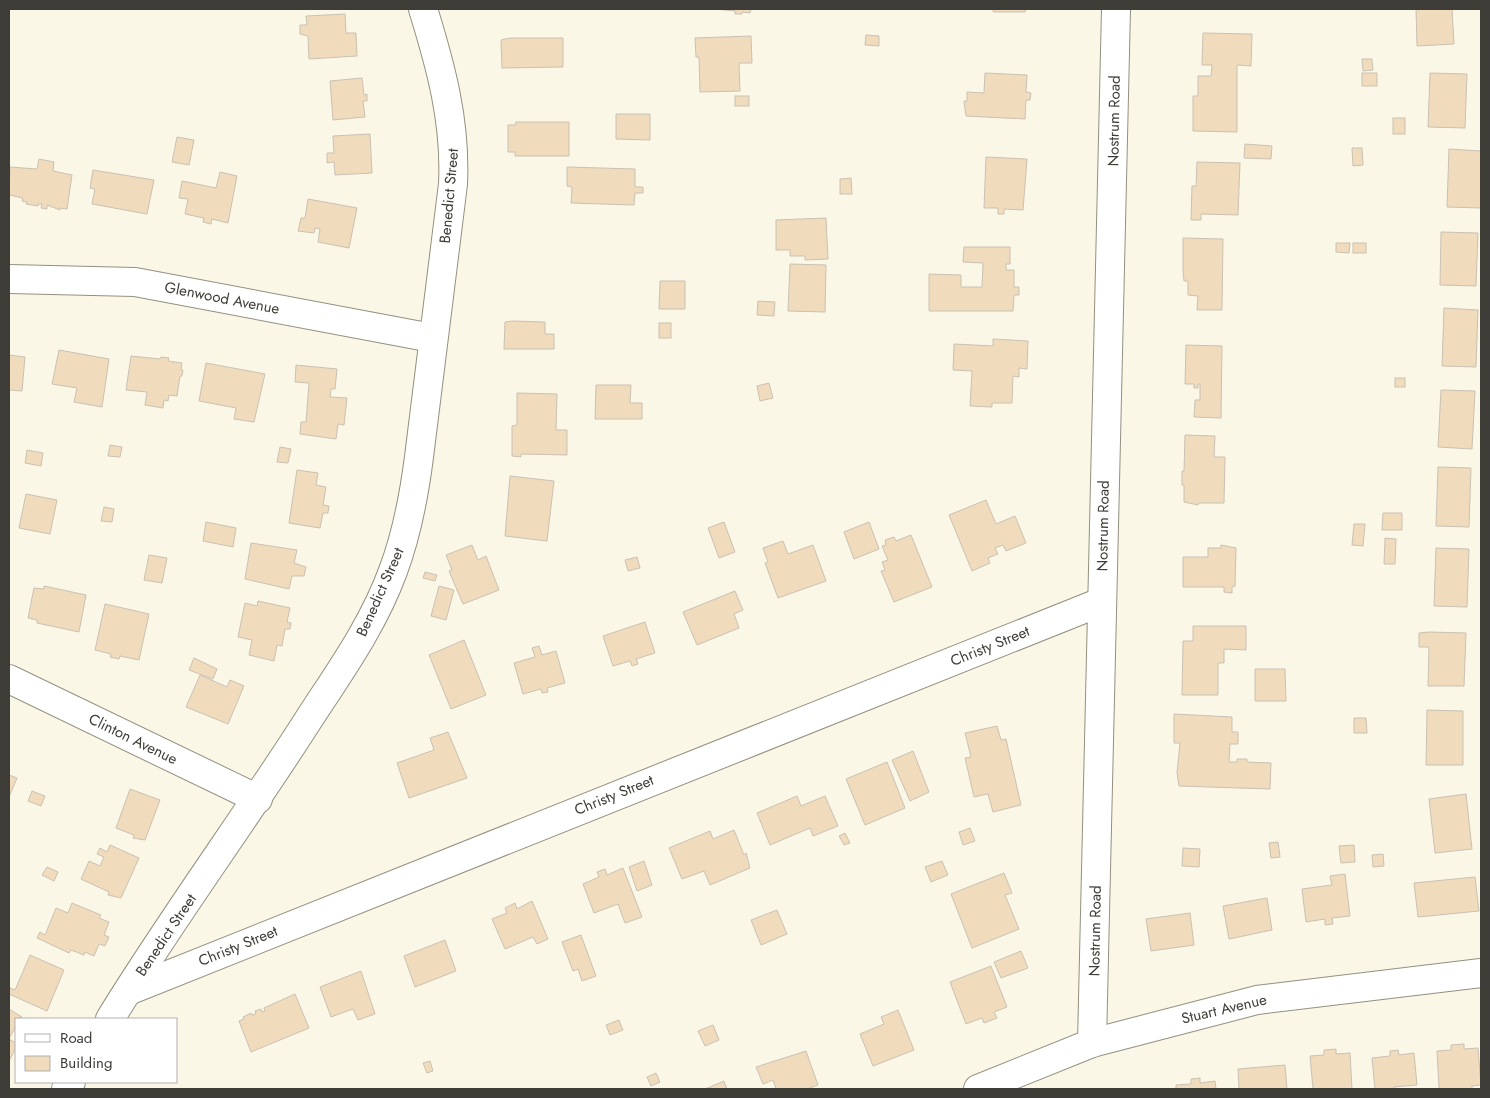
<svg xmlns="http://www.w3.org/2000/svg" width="1490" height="1098" font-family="Jost,sans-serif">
	<rect width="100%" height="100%" fill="#fbf7e6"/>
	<!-- building -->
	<g fill="#f0dbbc" stroke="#cac1b3">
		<polygon points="714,9 751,9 750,13 742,12 742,14 735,14 735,11"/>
		<polygon points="970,9 1026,9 1025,12 993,12 993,9"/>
		<polygon points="1416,9 1452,9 1454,44 1417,46"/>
		<polygon points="345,14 346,33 356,33 357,56 309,59 308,36 300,34 300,25 307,25 306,16"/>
		<polygon points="1203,33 1252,34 1251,66 1237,65 1237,132 1193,131 1193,96 1198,96 1198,76 1211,76 1212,65 1202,65"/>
		<polygon points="866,35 879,36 879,46 865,45"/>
		<polygon points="751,36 752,63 739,63 740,91 700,92 699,57 696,57 695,38"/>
		<polygon points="510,38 563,38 563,67 502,68 501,40"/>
		<polygon points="1362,59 1372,59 1373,70 1363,71"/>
		<polygon points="985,73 1027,75 1026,92 1031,93 1030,100 1026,100 1025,119 966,116 964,101 967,101 967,92 984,93"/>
		<rect x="1362" y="73" width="15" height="13"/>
		<polygon points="1430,73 1467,74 1465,128 1428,127"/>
		<polygon points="362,78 364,95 367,94 367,101 363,101 365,117 333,120 330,81"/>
		<rect x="735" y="96" width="14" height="10"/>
		<polygon points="616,114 650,114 650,140 616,139"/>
		<rect x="1393" y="118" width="12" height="16"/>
		<polygon points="516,122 569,122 569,156 515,156 515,152 508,152 508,125 515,125"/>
		<polygon points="370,134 372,173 335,175 334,162 327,163 327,153 334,153 333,136"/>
		<polygon points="177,137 194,140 189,165 172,162"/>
		<polygon points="1245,144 1272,146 1271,159 1244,158"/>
		<polygon points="1352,148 1362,148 1363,165 1353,166"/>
		<polygon points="1449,149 1481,151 1481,208 1447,207"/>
		<polygon points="986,157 1027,159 1023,210 1004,209 1004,214 998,214 998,208 984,208"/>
		<polygon points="39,159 54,162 53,171 72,175 67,209 60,208 60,210 47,205 47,209 41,208 42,204 38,204 38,206 26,204 27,202 22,201 23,198 9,195 10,167 37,169"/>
		<polygon points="1197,162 1240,163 1238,215 1201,214 1201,220 1191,220 1192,186 1196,186"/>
		<polygon points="567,167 635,169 635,187 643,187 643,193 635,193 634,205 571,203 572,187 567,186"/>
		<polygon points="93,170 154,180 147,214 92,204 95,189 90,188"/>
		<polygon points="220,172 237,176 228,223 212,219 211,224 203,222 204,218 185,214 188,199 179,198 182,181 216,188"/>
		<polygon points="851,178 852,194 840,194 840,179"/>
		<polygon points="308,199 357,208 349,248 318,242 320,229 315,228 314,233 298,231 301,218 305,218"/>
		<polygon points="826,218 828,259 805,260 805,256 790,256 790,250 776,250 776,220"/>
		<polygon points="1441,232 1478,233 1476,286 1440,285"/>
		<polygon points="1183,238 1223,239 1222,310 1197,310 1198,296 1188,295 1188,281 1184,281 1183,271"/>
		<polygon points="1336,243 1350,243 1349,253 1336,252"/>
		<rect x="1353" y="243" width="13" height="10"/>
		<polygon points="964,247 1010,247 1010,264 1006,264 1006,270 1014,270 1014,287 1019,287 1019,295 1014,295 1013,311 929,311 929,274 961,275 961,287 982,287 983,263 963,262"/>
		<polygon points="790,264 826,265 825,312 788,311"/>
		<polygon points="660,281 685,281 685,309 659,309"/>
		<polygon points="758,301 775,302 774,316 757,315"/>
		<polygon points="1444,308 1478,310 1476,367 1442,366"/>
		<polygon points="513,321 545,322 545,334 554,334 554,349 504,349 505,322"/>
		<rect x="659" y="323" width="12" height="15"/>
		<polygon points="993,339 1028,341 1027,369 1019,368 1019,377 1013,376 1012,403 992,403 992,407 970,406 972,371 953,370 954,344 993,346"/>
		<polygon points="1186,345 1222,346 1221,418 1194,417 1195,400 1200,400 1200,384 1198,384 1198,388 1194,388 1194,384 1185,384"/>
		<polygon points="59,350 109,359 102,407 74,402 77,388 52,384"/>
		<polygon points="9,355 25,357 22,391 9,390"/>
		<polygon points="131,356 160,359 161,357 169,358 168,361 182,363 181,370 183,370 182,376 180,376 177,396 169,395 168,401 164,400 163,408 145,405 147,392 126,390"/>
		<polygon points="206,363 265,374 254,422 234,419 236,408 199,401"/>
		<polygon points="296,365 337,369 335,389 331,389 330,397 347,398 344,425 338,424 336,439 300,434 301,422 306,422 309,383 295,382"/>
		<rect x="1395" y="378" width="10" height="9"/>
		<polygon points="769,383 773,398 760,401 757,386"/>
		<polygon points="596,385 631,385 630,403 642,403 642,419 595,419"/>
		<polygon points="1441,390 1475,391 1472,449 1438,447"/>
		<polygon points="517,393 557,394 556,430 567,430 567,455 521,454 521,457 512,456 512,426 517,425"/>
		<polygon points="1185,435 1215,436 1214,457 1225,457 1224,503 1198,503 1198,505 1184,502 1184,485 1182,485 1182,471 1184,471"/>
		<polygon points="110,445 122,447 120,457 108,456"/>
		<polygon points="280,447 291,449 288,463 277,462"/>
		<polygon points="27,450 43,453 41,466 25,463"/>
		<polygon points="1438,467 1471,468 1469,527 1436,526"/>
		<polygon points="297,470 318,473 316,485 326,487 323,505 329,506 328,513 323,513 320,528 289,523"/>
		<polygon points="510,476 554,481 547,541 505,536"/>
		<polygon points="26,494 57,500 50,534 19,528"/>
		<polygon points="986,500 996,524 1015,516 1026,543 1006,551 1003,545 995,548 998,554 988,558 990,563 972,571 949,515"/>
		<polygon points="104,507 114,509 112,522 101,521"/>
		<polygon points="1383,513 1402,513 1402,530 1382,530"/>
		<polygon points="206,522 236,528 233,547 203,541"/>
		<polygon points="724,522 735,552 719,558 708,528"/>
		<polygon points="869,522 879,549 854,559 844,532"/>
		<polygon points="1354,524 1365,524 1363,546 1352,545"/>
		<polygon points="911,535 932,587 894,602 881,571 885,570 882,562 888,560 882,546 886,545 885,540 894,537 896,541"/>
		<polygon points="1385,538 1396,539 1395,564 1384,564"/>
		<polygon points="783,541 788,554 813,545 826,581 778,598 765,563 768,562 763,548"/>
		<polygon points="251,543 297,550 294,563 306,567 304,576 292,576 289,589 245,579"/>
		<polygon points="472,545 478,560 486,556 499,590 463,604 449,571 452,570 446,555"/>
		<polygon points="1221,545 1236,548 1235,586 1232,587 1232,593 1224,592 1224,587 1183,587 1183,557 1208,557 1208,548 1221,548"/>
		<polygon points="1436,548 1469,549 1467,607 1434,606"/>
		<polygon points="149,555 167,558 162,583 144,580"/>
		<polygon points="637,557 640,568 628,571 625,560"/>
		<polygon points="425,572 437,575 435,581 423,578"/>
		<polygon points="44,586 86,595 79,632 37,623 37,620 28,618 34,588 44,589"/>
		<polygon points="439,586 454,590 446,620 431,616"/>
		<polygon points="735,591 743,610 734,614 739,628 697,645 683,612"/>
		<polygon points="258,601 290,608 287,622 291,623 290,629 285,629 282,646 277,645 274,661 249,655 252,640 238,637 245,603 257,606"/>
		<polygon points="105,604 149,614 139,660 120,656 119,659 110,657 111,654 95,650"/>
		<polygon points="645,622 655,653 636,659 638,664 632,666 630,661 613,666 603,636"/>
		<polygon points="1193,626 1246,626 1246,650 1224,649 1224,663 1218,663 1218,695 1182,695 1183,641 1193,641"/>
		<polygon points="1429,632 1466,633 1464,686 1428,686 1429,647 1419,647 1419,633"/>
		<polygon points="464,640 486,695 451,709 429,655"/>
		<polygon points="539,646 542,655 556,651 565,683 547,688 548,692 542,693 541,689 523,694 514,663 535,657 532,648"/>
		<polygon points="194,658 217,669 213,679 189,670"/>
		<polygon points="1255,669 1285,669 1286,701 1255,701"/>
		<polygon points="200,675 227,687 230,680 244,686 228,724 186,707"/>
		<polygon points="1427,710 1463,711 1463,765 1426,765"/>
		<polygon points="1174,714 1232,717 1232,732 1238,732 1238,744 1230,744 1229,762 1237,762 1237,759 1247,759 1247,762 1271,763 1270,789 1179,786 1177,773 1180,743 1174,743"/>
		<polygon points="1354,718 1366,718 1367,733 1354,733"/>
		<polygon points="997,726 1001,740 1006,739 1021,805 993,812 988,794 974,797 965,758 971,757 965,733"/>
		<polygon points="448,732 467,778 409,798 397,763 434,750 430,738"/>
		<polygon points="913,751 929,792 910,801 892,760"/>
		<polygon points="887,762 905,808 865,825 846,779"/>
		<polygon points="9,775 17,778 9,797"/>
		<polygon points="130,789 160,800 145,840 133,838 134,835 116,828"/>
		<polygon points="32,791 45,796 41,806 28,801"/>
		<polygon points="1466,794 1472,849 1435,853 1429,799"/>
		<polygon points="797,796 801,806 825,796 838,826 813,836 810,828 770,845 757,813"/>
		<polygon points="970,828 975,841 963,845 959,832"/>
		<polygon points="734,830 744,855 746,853 750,868 710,885 704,871 682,879 669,848 710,831 713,839"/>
		<polygon points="845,833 850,843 844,845 839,836"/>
		<polygon points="1278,842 1280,857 1271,858 1269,843"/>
		<polygon points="110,845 139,858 121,898 108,895 109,892 81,879 89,861 100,866 104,857 97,854 100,848 107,852"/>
		<polygon points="1354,845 1355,862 1341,863 1339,846"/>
		<polygon points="1183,848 1200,849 1199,867 1182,866"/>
		<polygon points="1383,854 1384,866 1373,867 1372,855"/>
		<polygon points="644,861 652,885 637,891 629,867"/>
		<polygon points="942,861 948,875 931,882 925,867"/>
		<polygon points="47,867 58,872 54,881 42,875"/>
		<polygon points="623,868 642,917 625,923 618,904 594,913 583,884 599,877 597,872 605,869 607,875"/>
		<polygon points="1004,873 1012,893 1005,895 1019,929 972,948 951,894"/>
		<polygon points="1345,874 1350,916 1332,918 1333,924 1325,925 1325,919 1306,922 1302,889 1332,885 1330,876"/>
		<polygon points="1475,877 1479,911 1418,917 1414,883"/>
		<polygon points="1267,898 1272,930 1229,939 1223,906"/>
		<polygon points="532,901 548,939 537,944 533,937 505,949 492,919 507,913 505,908 515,903 517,909"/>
		<polygon points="72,903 101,915 99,918 109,922 104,935 109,937 105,946 99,944 94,956 85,952 84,955 71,950 69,953 37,938 40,932 45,935 56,908 68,913"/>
		<polygon points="777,910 787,934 761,945 751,920"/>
		<polygon points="1190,913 1194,945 1151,951 1146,919"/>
		<polygon points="581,935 596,976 582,981 578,969 573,971 562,942"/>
		<polygon points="445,940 456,971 415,987 404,956"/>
		<polygon points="1021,951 1028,968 1001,978 994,962"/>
		<polygon points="30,955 64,970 47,1011 9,994 10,988 15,990"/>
		<polygon points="991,966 1007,1007 994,1012 997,1018 984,1023 982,1018 966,1024 950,982"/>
		<polygon points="361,971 375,1014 358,1020 353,1009 331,1017 320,987"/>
		<polygon points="295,994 309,1028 251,1052 239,1021 244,1019 243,1017 251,1013 252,1015 256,1014 255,1011 261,1009 262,1012 265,1011 264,1008"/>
		<polygon points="9,1009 22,1017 16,1019 16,1026 9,1039"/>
		<polygon points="898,1010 914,1050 873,1066 860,1034 884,1024 881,1017"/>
		<polygon points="619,1020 623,1030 610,1035 606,1025"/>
		<polygon points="713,1025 719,1040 705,1046 698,1031"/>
		<polygon points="9,1039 16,1043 16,1048 9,1061"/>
		<polygon points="1464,1044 1464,1049 1478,1048 1481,1085 1472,1086 1472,1089 1442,1089 1439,1088 1437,1051 1451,1050 1451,1045"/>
		<polygon points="1336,1049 1336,1054 1350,1053 1352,1089 1313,1089 1310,1056 1324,1055 1324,1050"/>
		<polygon points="1398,1050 1399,1055 1414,1053 1417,1085 1394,1087 1394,1089 1375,1089 1372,1058 1390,1056 1390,1051"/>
		<polygon points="806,1051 818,1085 807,1089 776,1089 773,1080 763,1084 756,1067"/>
		<polygon points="430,1061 433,1071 427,1073 423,1063"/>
		<polygon points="1285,1065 1287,1089 1239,1089 1238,1069"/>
		<polygon points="656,1073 660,1082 651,1086 647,1077"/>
		<polygon points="1200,1078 1200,1083 1215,1081 1216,1089 1176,1089 1176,1085 1191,1084 1191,1079"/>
		<polygon points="724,1081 727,1089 705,1089"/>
	</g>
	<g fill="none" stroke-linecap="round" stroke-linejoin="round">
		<defs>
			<g id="minor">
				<polyline points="9,279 135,282 432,338"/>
				<polyline points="9,679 258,799"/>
				<polyline points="128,991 1101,602"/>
				<path d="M 110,1019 C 172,918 243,822 307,722 C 338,674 373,626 393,571 C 407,534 414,496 419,457 L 453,184 C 456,122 441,67 423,9"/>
				<polyline points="1092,1043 1116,9"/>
				<polyline points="66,1089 71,1082"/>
				<polyline points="978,1089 1092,1043 1257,1000 1481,973"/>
			</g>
		</defs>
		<!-- minor casing -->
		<use href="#minor" stroke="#939081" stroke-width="30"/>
		<!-- minor -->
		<use href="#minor" stroke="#fff" stroke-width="28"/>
	</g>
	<g text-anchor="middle" stroke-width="4" stroke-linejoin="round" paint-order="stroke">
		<!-- street labels -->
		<g font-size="15" fill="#3e3c36" stroke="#fff">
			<text transform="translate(1114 121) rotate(-89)" y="5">Nostrum Road</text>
			<text transform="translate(449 196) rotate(-85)" y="5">Benedict Street</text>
			<text transform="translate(222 298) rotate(11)" y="5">Glenwood Avenue</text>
			<text transform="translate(1103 526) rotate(-89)" y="5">Nostrum Road</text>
			<text transform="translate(380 592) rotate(-66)" y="5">Benedict Street</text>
			<text transform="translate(990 646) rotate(-22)" y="5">Christy Street</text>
			<text transform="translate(133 739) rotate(26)" y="5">Clinton Avenue</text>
			<text transform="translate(614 795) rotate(-22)" y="5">Christy Street</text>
			<text transform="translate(1095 931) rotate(-89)" y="5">Nostrum Road</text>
			<text transform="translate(166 935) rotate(-56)" y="5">Benedict Street</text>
			<text transform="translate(238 946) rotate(-22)" y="5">Christy Street</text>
			<text transform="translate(1224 1009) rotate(-13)" y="5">Stuart Avenue</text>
		</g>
	</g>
	<!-- border -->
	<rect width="1490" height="1098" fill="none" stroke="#3e3c36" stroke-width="20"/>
	<!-- legend -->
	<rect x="15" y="1018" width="162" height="65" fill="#ffffff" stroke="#b2b1af"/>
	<rect x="25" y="1034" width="25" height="8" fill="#ffffff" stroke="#b2b1af"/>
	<text x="60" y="1043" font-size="15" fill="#3e3c36">Road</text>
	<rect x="25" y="1056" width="25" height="15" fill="#f0dbbc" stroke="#b2b1af"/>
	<text x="60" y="1068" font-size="15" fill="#3e3c36">Building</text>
</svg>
